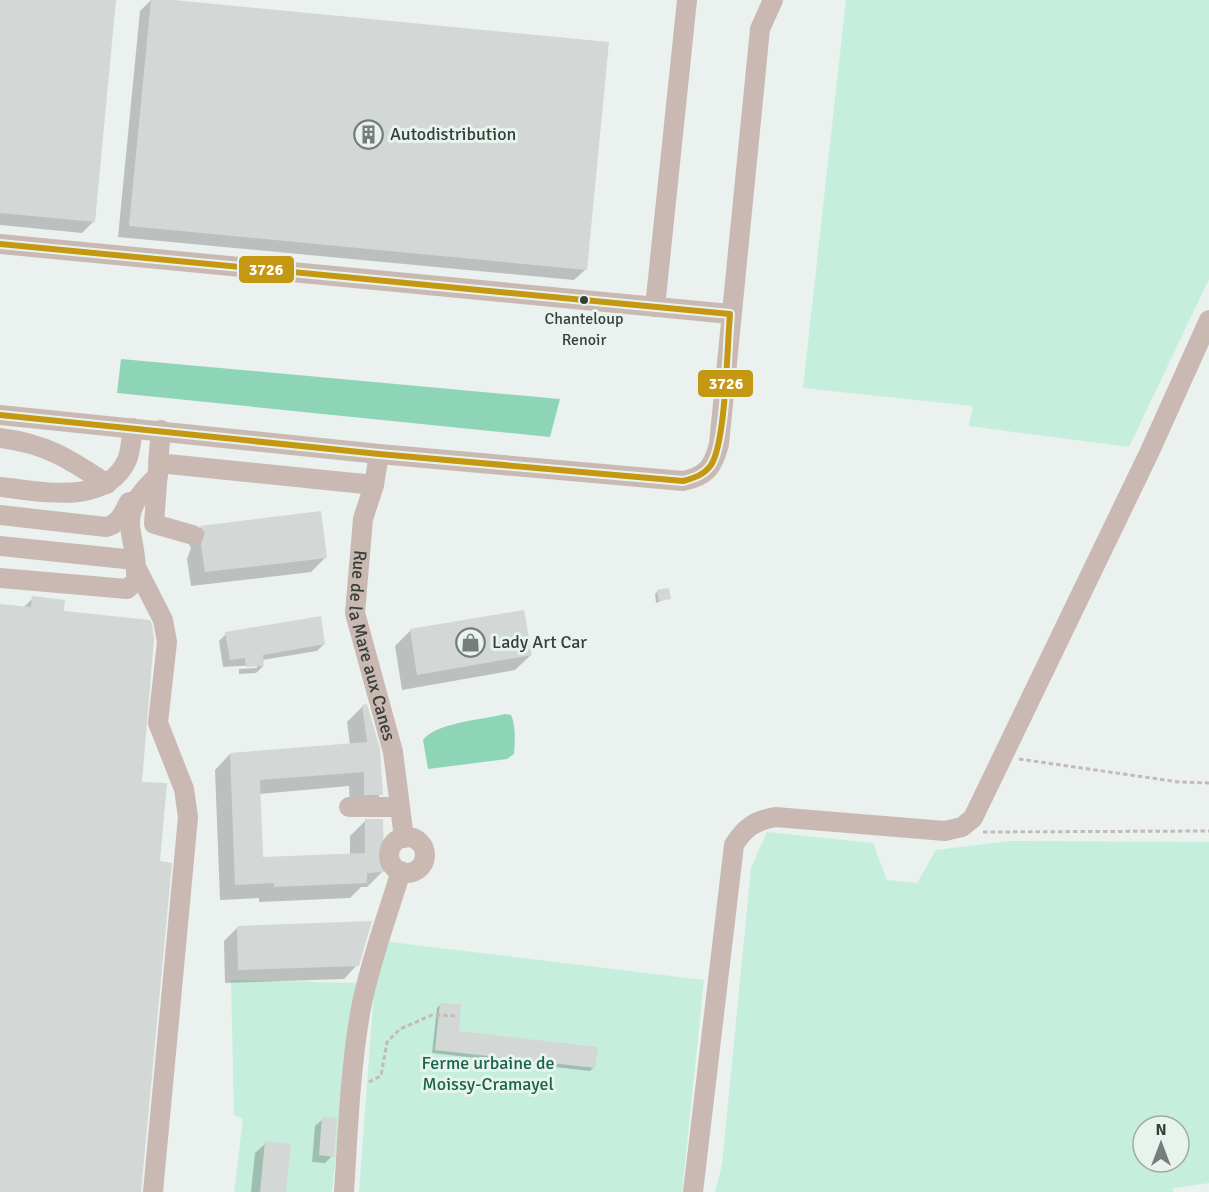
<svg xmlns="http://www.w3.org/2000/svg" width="1209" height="1192" font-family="Signika,sans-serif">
	<rect width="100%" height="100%" fill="#eaf1ee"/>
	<!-- green -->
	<g fill="#c6eedc" fill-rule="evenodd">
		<polygon points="846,0 1209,0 1209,279 1129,447 969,426 973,406 803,388"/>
		<path d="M 767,832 L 873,843 L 887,880 L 917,883 L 936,850 L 1009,841 L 1209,842 L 1209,1183 L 1173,1188 L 1173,1192 L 715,1192 L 722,1165 L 751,868 ZM 1143,1126 L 1179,1126 L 1179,1162 L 1143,1162 Z"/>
		<polygon points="390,942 704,980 682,1192 359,1192 376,964"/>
		<polygon points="231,980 356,983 332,1192 234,1192 243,1119 234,1115"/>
	</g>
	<!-- water -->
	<g fill="#8ed5b8">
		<polygon points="121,359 560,399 550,437 117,393"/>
		<path d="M 505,714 L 511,715 C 516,726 515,741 514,754 L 507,759 L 428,769 L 423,740 C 436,722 484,720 505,714 Z"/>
	</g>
	<!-- shadow -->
	<g fill="#0003">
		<polygon points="0,0 115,0 93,222 82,233 0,225"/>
		<polygon points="151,0 159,0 586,269 574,280 118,237 140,11"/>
		<polygon points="201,527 325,558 311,572 191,586 187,559 191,548 187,541"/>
		<polygon points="658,591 669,598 656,603 655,594"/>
		<polygon points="33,598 62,612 141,783 158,863 140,1192 0,1192 0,605 23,608"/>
		<polygon points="410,631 531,655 515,670 402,690 395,646"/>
		<polygon points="226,634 324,644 317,651 262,660 263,666 256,673 239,674 239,669 257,668 257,665 223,667 219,641"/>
		<polygon points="363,706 381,794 366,810 350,810 349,786 259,794 262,859 350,855 350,836 366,820 382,872 367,887 361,887 350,898 259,902 259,898 220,900 215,770 230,754 350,745 347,722"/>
		<polygon points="237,928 357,965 344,979 225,983 224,941"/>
		<polygon points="441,1004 457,1032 594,1067 590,1071 432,1053 437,1008"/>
		<polygon points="323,1119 332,1156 325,1163 312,1162 315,1126"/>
		<polygon points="266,1143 284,1192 251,1192 255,1153"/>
	</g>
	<!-- building -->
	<g fill="#d3d8d6">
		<polygon points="0,0 116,0 95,222 0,213"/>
		<polygon points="151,0 174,0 609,42 587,270 129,226"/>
		<polygon points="321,511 327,558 205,572 201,544 205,533 200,526"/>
		<polygon points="669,588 671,599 659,601 657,590"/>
		<polygon points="32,596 65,600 64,611 150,620 152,624 154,639 142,782 167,783 160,861 172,863 141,1192 0,1192 0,604 31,607"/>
		<polygon points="524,610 532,655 417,675 410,629"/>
		<polygon points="321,616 325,644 263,655 264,666 246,667 245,658 230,660 225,632"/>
		<polygon points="367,704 380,749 383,795 364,795 364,772 260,780 263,857 365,853 365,819 383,819 384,872 367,873 367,883 274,887 274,883 235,885 230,753 367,742 362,705"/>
		<polygon points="372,921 359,966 238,970 237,926"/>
		<polygon points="440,1003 461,1004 459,1031 598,1047 595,1068 435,1050"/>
		<polygon points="322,1117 337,1118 334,1157 319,1155"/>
		<polygon points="265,1141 291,1144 286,1192 260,1192"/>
	</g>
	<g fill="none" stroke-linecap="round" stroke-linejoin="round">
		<!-- path -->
		<g stroke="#c4bbb7" stroke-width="3" stroke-dasharray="4.5 3" stroke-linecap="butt">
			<polyline points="1019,759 1179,782 1209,783"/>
			<polyline points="983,832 1209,831"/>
			<polyline points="369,1082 381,1076 387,1042 400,1029 432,1015 455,1016"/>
		</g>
		<!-- minor -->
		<g stroke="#cab9b3" stroke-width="20">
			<polyline points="0,244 730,314"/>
			<polyline points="655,307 687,0"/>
			<path d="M 0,415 L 379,454 L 683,481 C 707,476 713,467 719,444 L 760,29 L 773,0"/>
			<polyline points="161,430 158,463 374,485"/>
			<path d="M 0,438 C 47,444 69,459 107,484"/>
			<path id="s1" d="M 379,454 L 374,485 L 363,519 L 355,613 L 393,752 L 404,838"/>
			<polyline points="158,469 154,524 193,535"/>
			<path d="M 0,487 C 40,491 106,507 127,460 C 131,451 131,438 133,428"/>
			<path d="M 0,515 L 106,527 C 119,524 123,514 129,502"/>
			<polyline points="0,546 135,560"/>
			<polyline points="137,569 163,620 167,642 158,723 184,789 188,817 153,1192"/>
			<path d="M 0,578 L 127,589 L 136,581 C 139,530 110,519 158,476"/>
			<polyline points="349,807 398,807"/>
			<circle cx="407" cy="855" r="18"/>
			<path d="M 344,1192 C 348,1131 350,1069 361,1008 C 370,962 387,917 401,871"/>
			<path d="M 693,1192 L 734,845 C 745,827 755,821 775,817 L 945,831 L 962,827 L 973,818 L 1150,451 L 1209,320"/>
		</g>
		<defs>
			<path id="bus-1" d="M 0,244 L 730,314 C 727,346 726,442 711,465 C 704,475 694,478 683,481 L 379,454 L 0,415"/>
		</defs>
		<!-- bus-1 casing -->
		<use href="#bus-1" stroke="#e7f4ee" stroke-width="10"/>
		<!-- bus-1 -->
		<use href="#bus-1" stroke="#c49812" stroke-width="6"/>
	</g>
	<!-- icons -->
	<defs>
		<symbol id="building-ring" viewBox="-11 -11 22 22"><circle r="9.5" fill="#e7f4ee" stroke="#777d7a" stroke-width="1.5"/><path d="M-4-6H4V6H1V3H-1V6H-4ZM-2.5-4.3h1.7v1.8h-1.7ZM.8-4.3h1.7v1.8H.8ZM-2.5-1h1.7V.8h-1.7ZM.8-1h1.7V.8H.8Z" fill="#777d7a"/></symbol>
		<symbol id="shop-ring" viewBox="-11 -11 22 22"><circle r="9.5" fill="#e7f4ee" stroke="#777d7a" stroke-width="1.5"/><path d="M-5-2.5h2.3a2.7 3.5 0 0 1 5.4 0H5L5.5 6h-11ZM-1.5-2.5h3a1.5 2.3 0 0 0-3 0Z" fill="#777d7a"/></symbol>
	</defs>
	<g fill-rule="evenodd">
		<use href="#building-ring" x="352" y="118" width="33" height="33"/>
		<use href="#shop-ring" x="454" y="626" width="33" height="33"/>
	</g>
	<!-- markers -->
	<circle fill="#393e3b" stroke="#e7f4ee" stroke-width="2" cx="584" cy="300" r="5"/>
	<g text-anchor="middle" stroke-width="6" stroke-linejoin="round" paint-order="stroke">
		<!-- bus labels -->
		<g font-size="16" fill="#393e3b" stroke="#e7f4ee">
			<text x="584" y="324">Chanteloup<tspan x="584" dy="21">Renoir</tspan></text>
		</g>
		<!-- poi labels -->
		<g font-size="18" fill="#393e3b" stroke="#e7f4ee" text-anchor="start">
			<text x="390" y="140">Autodistribution</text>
			<text x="492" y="648">Lady Art Car</text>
		</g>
		<!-- street labels -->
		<g font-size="18" fill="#393e3b" stroke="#e7f4ee">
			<text dy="6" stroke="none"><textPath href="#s1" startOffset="196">Rue de la Mare aux Canes</textPath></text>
		</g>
		<!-- park labels -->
		<g font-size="18" fill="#19644a" stroke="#e7f4ee">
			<text x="488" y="1069">Ferme urbaine de<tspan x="488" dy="21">Moissy-Cramayel</tspan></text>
		</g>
	</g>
	<g stroke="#e7f4ee" stroke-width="2">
		<rect x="238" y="255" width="57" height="29" rx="6" fill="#c49812"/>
		<rect x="697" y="369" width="57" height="29" rx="6" fill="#c49812"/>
	</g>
	<g font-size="16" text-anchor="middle" font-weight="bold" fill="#fff">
		<text x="266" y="275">3726</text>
		<text x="726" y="389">3726</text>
	</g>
	<!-- north arrow -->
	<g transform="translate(1161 1144)"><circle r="28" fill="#e7f4ee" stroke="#a1aba6" stroke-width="1.5"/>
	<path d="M0-4.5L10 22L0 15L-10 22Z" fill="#777d7a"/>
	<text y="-9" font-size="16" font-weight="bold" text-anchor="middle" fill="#393e3b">N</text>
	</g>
</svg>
